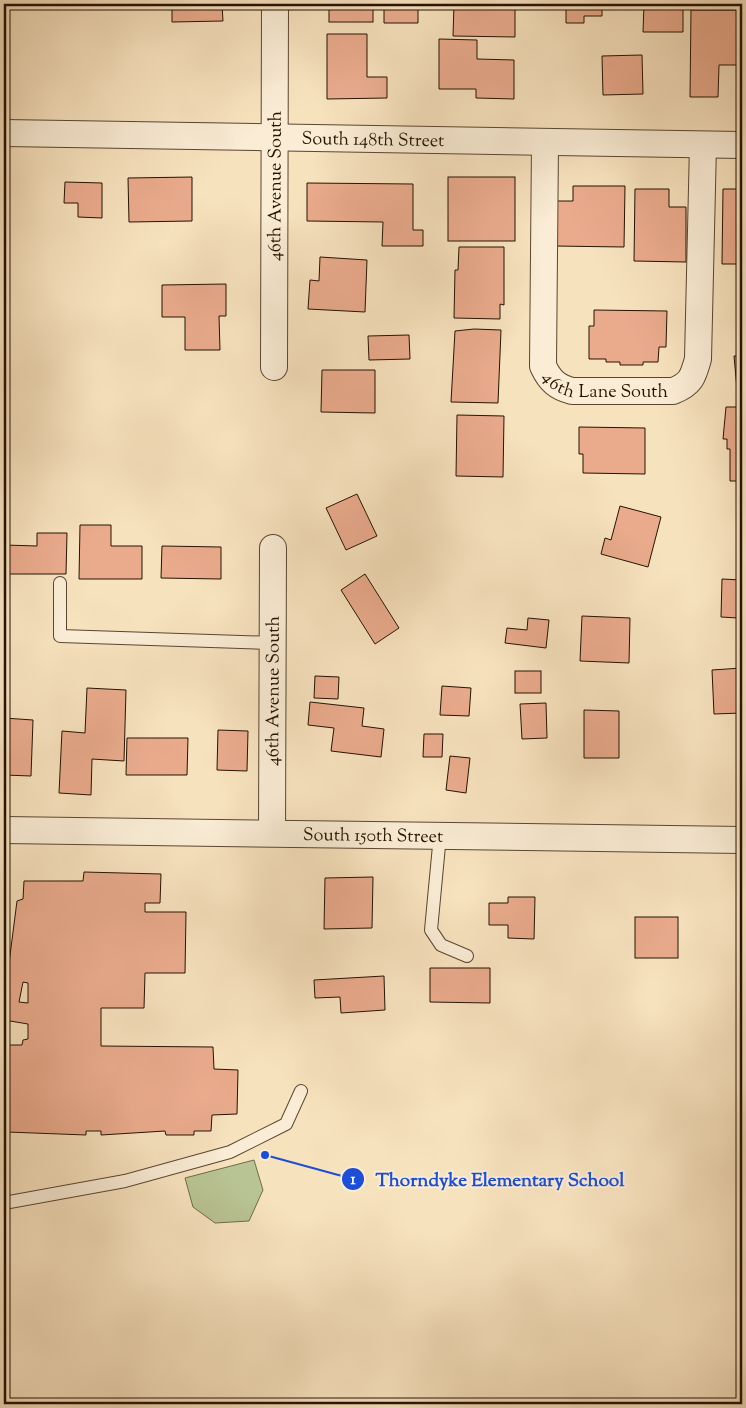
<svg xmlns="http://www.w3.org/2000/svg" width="746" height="1408" font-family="'Sorts Mill Goudy',serif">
	<rect width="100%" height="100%" fill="#f7e2be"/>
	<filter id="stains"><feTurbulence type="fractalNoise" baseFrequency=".004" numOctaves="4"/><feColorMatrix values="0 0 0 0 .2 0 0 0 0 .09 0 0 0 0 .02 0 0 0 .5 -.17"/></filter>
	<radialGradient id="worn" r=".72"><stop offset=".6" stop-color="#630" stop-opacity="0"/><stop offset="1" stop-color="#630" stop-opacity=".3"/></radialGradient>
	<!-- green -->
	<polygon fill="#b9c494" stroke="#6f6b4a" points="254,1160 263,1190 249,1221 215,1223 193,1207 185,1178"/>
	<!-- building -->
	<g fill="#eaab8d" stroke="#251201" fill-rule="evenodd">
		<polygon points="189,4 222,4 223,21 172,22 172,7 189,7"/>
		<rect x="329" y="4" width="44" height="18"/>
		<polygon points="384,4 418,5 418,23 384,23"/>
		<polygon points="454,4 515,4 515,37 453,36"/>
		<polygon points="566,4 602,4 602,16 584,16 584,23 566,23"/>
		<polygon points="644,4 683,4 683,32 643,32"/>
		<polygon points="691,10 740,10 740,65 719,65 718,97 690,97"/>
		<polygon points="327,34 367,34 367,77 387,77 387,98 327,99"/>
		<polygon points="439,39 477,40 477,59 514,60 514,99 476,98 476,89 439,89"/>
		<polygon points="642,55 643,94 603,95 602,56"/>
		<polygon points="192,177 192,221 129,222 128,178"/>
		<rect x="448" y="177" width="67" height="64"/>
		<polygon points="65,182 102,183 102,218 78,217 78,203 64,203"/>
		<polygon points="307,183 413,184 413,230 423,230 423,246 382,246 383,222 307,221"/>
		<polygon points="573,186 625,186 624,247 555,246 556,201 573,201"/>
		<polygon points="635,189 669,189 669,207 686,207 686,262 634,261"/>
		<polygon points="723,189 742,189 742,264 722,264"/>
		<polygon points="459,247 504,247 504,305 500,304 500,319 454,318 455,270 458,270"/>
		<polygon points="320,257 367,260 365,312 308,309 310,280 319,281"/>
		<polygon points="226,284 226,316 219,316 220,350 185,350 185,317 162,317 162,285"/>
		<polygon points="594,310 667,311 666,347 659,347 658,362 643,362 643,365 620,365 620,362 606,362 606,359 589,359 589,326 594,326"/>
		<polygon points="741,315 742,389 737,389 734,356 738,356 738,346 741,346"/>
		<polygon points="474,329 501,330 498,403 451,402 455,331"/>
		<polygon points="409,335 410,359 369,360 368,336"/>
		<polygon points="322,370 375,370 375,413 321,412"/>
		<polygon points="726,407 742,407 742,481 730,481 730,449 727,449 727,439 723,439"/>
		<polygon points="457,415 504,416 503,477 456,476"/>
		<polygon points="579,427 645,428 645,474 583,473 583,454 579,454"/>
		<polygon points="357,494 377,536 346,550 326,508"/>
		<polygon points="620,506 661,517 648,567 601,554 605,538 611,540"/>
		<polygon points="80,525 111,525 111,546 142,546 142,579 79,579"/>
		<polygon points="37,533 67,533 66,574 4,574 4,545 37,546"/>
		<polygon points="162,546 221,547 221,579 161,578"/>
		<polygon points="365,574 399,628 375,644 341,590"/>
		<polygon points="722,579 742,580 742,636 738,636 738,618 721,617"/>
		<polygon points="582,616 630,618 629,663 580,661"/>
		<polygon points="528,618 549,620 546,648 505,643 507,628 527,630"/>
		<polygon points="742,668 742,713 714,714 712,670"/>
		<rect x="515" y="671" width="26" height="22"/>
		<polygon points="315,676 339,677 338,699 314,698"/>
		<polygon points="442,686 471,688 469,716 440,715"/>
		<polygon points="87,688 126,690 124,761 92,759 91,795 59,793 62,731 85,733"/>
		<polygon points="310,702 364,708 362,726 384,729 381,757 331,751 334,728 308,725"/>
		<polygon points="546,703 547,738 522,739 520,704"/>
		<polygon points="584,710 619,711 619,758 584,758"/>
		<polygon points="4,718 33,720 31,776 4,775"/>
		<polygon points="218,730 248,731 247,771 217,770"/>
		<polygon points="424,734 443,734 442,757 423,757"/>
		<polygon points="127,738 188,738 187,775 126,775"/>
		<polygon points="450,756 470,758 466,793 446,790"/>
		<path d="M 84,872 L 161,874 L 160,903 L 145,903 L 145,912 L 186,912 L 185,973 L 145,973 L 144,1008 L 101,1008 L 101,1046 L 213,1047 L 214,1069 L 238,1070 L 237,1114 L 212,1115 L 211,1131 L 194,1131 L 194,1135 L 166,1135 L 165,1131 L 101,1135 L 101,1131 L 86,1131 L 86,1135 L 7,1132 L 8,1128 L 4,1128 L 4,1045 L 22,1045 L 23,1040 L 28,1039 L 28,1024 L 4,1020 L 4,1002 L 17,901 L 23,899 L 24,881 L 83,881 ZM 23,982 L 28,983 L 28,1003 L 19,1002 Z"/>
		<polygon points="373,877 372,928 324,929 325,878"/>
		<polygon points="508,897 535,897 534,939 508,938 508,925 489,925 489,903 508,903"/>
		<rect x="635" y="917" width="43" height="41"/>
		<polygon points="430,968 490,968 490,1003 430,1002"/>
		<polygon points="384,976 385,1010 341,1013 340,997 315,998 314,980"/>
	</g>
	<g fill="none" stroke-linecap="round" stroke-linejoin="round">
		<defs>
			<g id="service">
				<polyline points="60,583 60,636 273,643"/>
				<polyline points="440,835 431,930 441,945 467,956"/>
				<polyline points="4,1203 125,1181 230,1152 286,1124 301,1091"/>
			</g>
			<g id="minor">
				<path id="s1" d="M 4,133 L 742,145"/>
				<path id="s2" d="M 545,142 L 543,366 C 550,381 557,387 572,391 L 673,391 C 691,384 693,377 698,359 L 703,145"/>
				<path id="s3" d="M 274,367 L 275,4"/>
				<path id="s4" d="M 4,830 L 742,840"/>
				<path id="s5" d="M 272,833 L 273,548"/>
			</g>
		</defs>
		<!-- service casing -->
		<use href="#service" stroke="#5a4630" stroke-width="14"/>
		<!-- minor casing -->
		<use href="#minor" stroke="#5a4630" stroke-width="28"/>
		<!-- service -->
		<use href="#service" stroke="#faecd5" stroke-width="12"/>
		<!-- minor -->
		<use href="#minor" stroke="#faecd5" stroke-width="26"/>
	</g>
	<g text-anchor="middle" stroke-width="4" stroke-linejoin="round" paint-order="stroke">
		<!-- street labels -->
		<g font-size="18" fill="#251201" stroke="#faecd5">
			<text dy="6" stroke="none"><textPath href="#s1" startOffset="369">South 148th Street</textPath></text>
			<text dy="6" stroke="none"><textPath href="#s3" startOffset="181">46th Avenue South</textPath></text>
			<text dy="6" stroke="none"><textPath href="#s2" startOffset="296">46th Lane South</textPath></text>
			<text dy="6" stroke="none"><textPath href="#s5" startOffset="142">46th Avenue South</textPath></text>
			<text dy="6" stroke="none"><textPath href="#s4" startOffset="369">South 150th Street</textPath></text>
		</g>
	</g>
	<!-- callouts -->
	<path fill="none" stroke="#1d4ed8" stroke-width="2" d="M265 1155L353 1179"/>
	<g fill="#1d4ed8" stroke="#faecd5" stroke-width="2">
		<circle cx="265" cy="1155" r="5"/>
		<circle cx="353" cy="1179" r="12"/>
	</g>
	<g font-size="15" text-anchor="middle" font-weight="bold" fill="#fff">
		<text x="353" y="1184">1</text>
	</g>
	<g font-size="19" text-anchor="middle" font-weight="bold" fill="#1d4ed8" stroke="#faecd5" stroke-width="4" stroke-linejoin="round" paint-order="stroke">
		<text x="500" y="1186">Thorndyke Elementary School</text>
	</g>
	<!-- margin -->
	<rect width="746" height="1408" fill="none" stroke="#f7e2be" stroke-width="20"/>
	<rect x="5" y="5" width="736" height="1398" fill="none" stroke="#251201" stroke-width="2.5"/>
	<rect x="10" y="10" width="726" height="1388" fill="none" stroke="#251201"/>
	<rect width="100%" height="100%" filter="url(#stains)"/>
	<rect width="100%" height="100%" fill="url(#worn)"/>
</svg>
